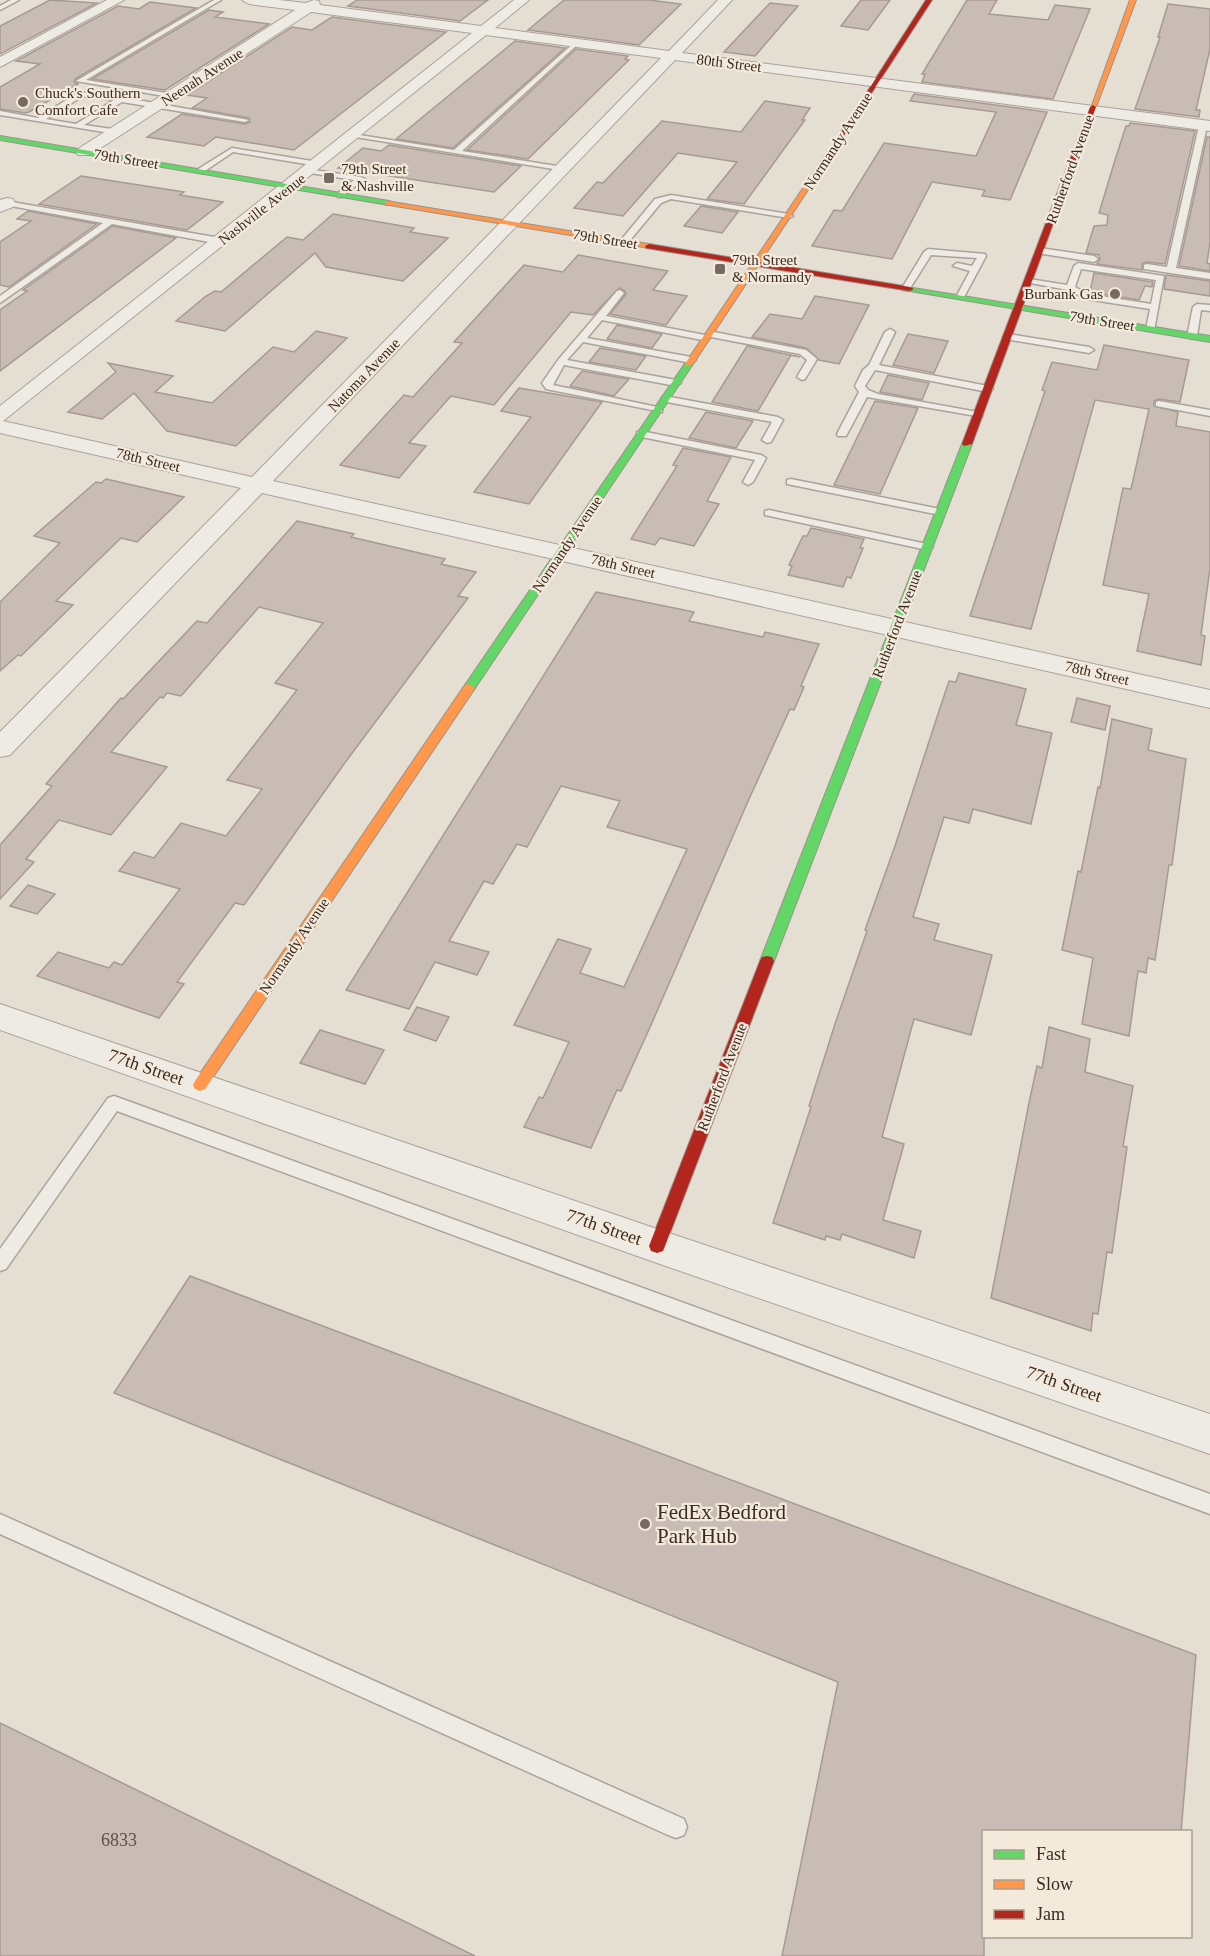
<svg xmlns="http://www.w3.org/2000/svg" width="1210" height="1956" font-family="Georgia,serif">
	<rect width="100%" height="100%" fill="#e5ded3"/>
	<!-- building -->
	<g fill="#c9bcb4" stroke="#a69a92" stroke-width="1.5">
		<polygon points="50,0 97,3 0,54 0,26"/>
		<polygon points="357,0 488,0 460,21 348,6"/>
		<polygon points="564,0 649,0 681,4 639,45 528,30"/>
		<polygon points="861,0 890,0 868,30 841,26"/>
		<polygon points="967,0 997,0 989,14 1048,20 1055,5 1090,9 1053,99 922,82 925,74 922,74"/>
		<polygon points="150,2 196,8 75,79 74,82 78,84 29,112 25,113 0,109 0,87 40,64 16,61 118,6 139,9"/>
		<polygon points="770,3 798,6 755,56 724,52"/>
		<polygon points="1168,4 1210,9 1210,49 1196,110 1200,110 1199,117 1135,109 1160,37 1158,37"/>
		<polygon points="209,10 223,12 215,17 269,24 165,90 92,79"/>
		<polygon points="332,17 446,32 294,150 216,137 204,146 147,137 182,114 245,124 250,122 249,118 192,108 207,98 187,95 292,27 312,30"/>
		<polygon points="515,41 565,48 453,148 396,139"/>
		<polygon points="576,49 628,56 625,59 629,60 528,159 467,150"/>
		<polygon points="914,94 1047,112 1010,200 982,196 985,190 932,182 892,259 812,246 834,210 842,211 884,143 976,156 996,112 910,101"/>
		<polygon points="765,101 810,108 802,120 805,120 744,204 707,199 737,162 678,153 623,216 574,208 597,182 603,183 662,121 741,132"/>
		<polygon points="1130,123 1195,131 1165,264 1146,262 1142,264 1142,270 1097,264 1100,259 1099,255 1086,253 1094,226 1107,225 1108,215 1099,213 1116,157 1126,126 1129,126"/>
		<polygon points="1207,137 1210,137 1210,242 1207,263 1210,264 1210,271 1179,266"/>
		<polygon points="389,145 521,166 494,192 338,168 363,148 381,151"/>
		<polygon points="81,176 184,192 180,195 223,202 187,230 39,204"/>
		<polygon points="701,206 738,212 722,233 684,226"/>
		<polygon points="28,211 97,224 9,287 0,285 0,242 31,221 17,219"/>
		<polygon points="333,214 414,228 410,232 448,238 403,281 326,267 315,253 225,331 176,321 206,296 215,291 221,292 287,237 303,240"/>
		<polygon points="113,226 176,238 0,371 0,310 27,291 23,290"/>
		<polygon points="578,255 668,271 653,290 687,296 666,325 610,314 626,294 625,291 619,288 593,315 571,312 494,405 451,396 409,443 426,446 399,478 340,465 404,395 413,397 462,343 454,342 524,265 563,272"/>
		<polygon points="1094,273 1153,282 1152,287 1145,286 1139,300 1090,292"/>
		<polygon points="1166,275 1210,281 1210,296 1164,289"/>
		<polygon points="815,296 869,305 839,364 819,360 806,348 752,337 770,314 802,319"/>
		<polygon points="617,325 662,334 652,348 607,339"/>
		<polygon points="316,331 347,338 236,446 167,431 134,393 102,419 68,412 116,372 108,363 173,376 155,392 212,403 273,347 294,352"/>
		<polygon points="908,334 948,341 934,373 893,365"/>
		<polygon points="1104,345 1189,360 1180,402 1158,399 1154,401 1154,406 1178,412 1176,426 1210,432 1210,568 1201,635 1205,636 1201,665 1137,651 1149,594 1103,585 1123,488 1131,489 1149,409 1095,400 1031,629 970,616 1045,391 1042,390 1052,362 1097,370"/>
		<polygon points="747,346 800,357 791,355 758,411 712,402"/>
		<polygon points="600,348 646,356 636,370 589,362"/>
		<polygon points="582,371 629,379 614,396 570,386"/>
		<polygon points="888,375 929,383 922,400 880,392"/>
		<polygon points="519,388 602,402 529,504 474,492 531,417 501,411"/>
		<polygon points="875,401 918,408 880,494 834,485"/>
		<polygon points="706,412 753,421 736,448 689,438"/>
		<polygon points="683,448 731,457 707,501 719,504 694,546 660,538 655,545 631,539 677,466 673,465"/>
		<polygon points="106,479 184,497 137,542 121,538 56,601 73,605 21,656 18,655 0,671 0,602 60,543 34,536 96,482 101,483"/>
		<polygon points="297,521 354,534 351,537 445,559 441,564 476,572 458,596 468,598 344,764 244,905 235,903 177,982 184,984 159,1018 37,976 58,952 109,968 114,962 122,965 180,889 119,871 134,852 154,858 181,823 226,836 262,789 227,780 297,690 275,683 323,623 259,607 181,696 167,693 163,698 160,697 111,752 167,767 111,835 59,820 26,859 34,862 0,899 0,845 52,786 46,784 121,698 123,699 197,621 207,623"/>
		<polygon points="811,528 864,539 860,548 863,548 851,578 847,577 843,587 788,575 792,566 789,565 803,536 807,536"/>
		<polygon points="596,592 694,612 689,621 763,637 765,632 819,644 801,686 804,687 794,710 790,709 749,799 651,1025 621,1091 617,1090 591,1148 524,1127 539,1097 543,1098 569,1042 514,1025 558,939 591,949 580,973 624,987 687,849 607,827 620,801 561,786 527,847 517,844 493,884 484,881 449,941 489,952 477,975 435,962 409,1009 346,990"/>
		<polygon points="959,673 1026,689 1016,725 1052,733 1031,824 973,809 969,823 944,817 913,917 939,924 934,940 992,955 971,1035 914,1019 882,1137 904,1144 883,1220 921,1231 914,1258 842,1234 840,1240 826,1236 825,1240 773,1223 811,1107 809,1106 835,1024 867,931 865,930 895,846 938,714 949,681 956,682"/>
		<polygon points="1077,698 1110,706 1105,730 1071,722"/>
		<polygon points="1112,719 1152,729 1148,750 1186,759 1172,865 1169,865 1155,960 1148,958 1146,973 1138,971 1129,1036 1082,1024 1093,958 1062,950 1078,871 1081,872 1098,787 1100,788"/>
		<polygon points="28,885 55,894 37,914 10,906"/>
		<polygon points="417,1007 449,1017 436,1041 404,1030"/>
		<polygon points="1049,1027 1090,1039 1085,1072 1133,1086 1123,1146 1127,1147 1112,1253 1107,1252 1098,1314 1093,1313 1091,1331 991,1298 1029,1103 1037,1066 1042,1068"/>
		<polygon points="320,1030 384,1050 365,1084 300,1063"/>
		<polygon points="190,1276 1196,1655 1181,1832 984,1832 984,1956 782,1956 838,1682 114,1393"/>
		<polygon points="0,1723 475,1956 0,1956"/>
	</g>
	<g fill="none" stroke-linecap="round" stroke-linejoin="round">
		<defs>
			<g id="lane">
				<polygon points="11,0 19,0 0,10 0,6"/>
				<polygon points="214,0 221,0 86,80 173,94 176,98 76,81"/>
				<polygon points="576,41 578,44 462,151 563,167 566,167 566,171 349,136 353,134 454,150"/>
				<path d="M 79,92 L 121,97 L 249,120 L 245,122 L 122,102 L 84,125 L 119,130 L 116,134 L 0,115 L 0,111 L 38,118 ZM 83,96 L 114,100 L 76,124 L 46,119 Z"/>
				<polygon points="1203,124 1207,126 1176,268 1210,273 1210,279 1144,269 1144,265 1147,264 1167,267 1199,126"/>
				<polygon points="232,148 318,162 322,164 318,166 233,152 202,173 195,171"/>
				<polygon points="307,169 361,177 365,179 341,197 338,197 338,193 354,180 310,173 306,171"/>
				<polygon points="671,195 789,214 793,216 789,218 671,199 661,203 627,244 621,244 621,240 655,199"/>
				<polygon points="0,200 220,238 224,241 220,244 112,224 0,303 0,296 103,223 0,204"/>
				<polygon points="1040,248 1094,256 1098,259 1094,262 1037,253 1037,249"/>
				<polygon points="928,249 985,254 986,256 963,299 956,297 970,271 953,266 957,263 972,266 977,258 931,255 909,290 903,290 902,288 924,252"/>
				<path d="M 1078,263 L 1164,276 L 1154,331 L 1146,329 L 1150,309 L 1086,299 L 1068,290 L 1025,282 L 1029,279 L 1067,285 L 1074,266 ZM 1081,269 L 1156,280 L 1151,304 L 1088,294 L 1075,287 Z"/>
				<polygon points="620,290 624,293 606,316 705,335 709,331 806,350 817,359 805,379 802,380 797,377 807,360 800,354 711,337 707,341 602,320 587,338 691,357 696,360 691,363 583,342 567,360 676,380 681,383 676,386 564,365 553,385 662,408 662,412 546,389 542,383 558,360 617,291"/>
				<polygon points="1197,304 1210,305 1210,311 1201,310 1197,336 1192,339 1187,336 1193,307"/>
				<polygon points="890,329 895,332 879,365 988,386 993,389 988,392 875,370 865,386 868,390 878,394 978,412 982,413 982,417 867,397 846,436 838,436 837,434 859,392 855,386 863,370 869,365 885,332"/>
				<polygon points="1008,334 1089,347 1094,350 1089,353 1005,339 1003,337"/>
				<polygon points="665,396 778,417 783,420 771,442 767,443 762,440 772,422 662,401 662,397"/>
				<polygon points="1159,401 1210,410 1210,416 1156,406 1156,402"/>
				<polygon points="641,431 761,455 766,458 753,482 748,485 743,482 755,460 637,436 637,432"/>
				<polygon points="791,479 940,509 945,512 940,515 787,484 787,480"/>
				<polygon points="769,510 927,544 933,547 927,550 765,515 765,511"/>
				<polygon points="114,1096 1210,1494 1210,1514 117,1111 6,1269 0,1271 0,1249 108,1098"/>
				<polygon points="0,1514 684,1819 687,1827 684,1835 676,1838 668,1835 0,1534"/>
			</g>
			<g id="street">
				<polygon points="107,0 124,0 0,67 0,57"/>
				<path d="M 242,0 L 279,0 L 306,3 L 314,0 L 319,1 L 320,5 L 481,26 L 514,0 L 529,0 L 495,28 L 669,51 L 718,0 L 732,0 L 682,53 L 1210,121 L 1210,131 L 675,60 L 273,481 L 1210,690 L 1210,708 L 262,493 L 10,755 L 0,757 L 0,732 L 241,488 L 0,433 L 0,406 L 472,33 L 311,12 L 90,155 L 78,155 L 76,152 L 78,149 L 295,10 L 249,4 ZM 486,35 L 661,58 L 252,477 L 3,421 Z"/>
				<polygon points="7,198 13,199 15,203 13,207 0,212 0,200"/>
				<polygon points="0,1004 657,1229 1210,1414 1210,1454 657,1263 0,1030"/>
			</g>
			<g id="fast">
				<polygon points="0,136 389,201 393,203 389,205 0,140"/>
				<polygon points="907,287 1210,336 1210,342 910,291 907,291"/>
				<polygon points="686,362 693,364 473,691 465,691 465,685"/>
				<polygon points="967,441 972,444 774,961 772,965 762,965 760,961 962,444"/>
			</g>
			<g id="slow">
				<polygon points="1130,0 1136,0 1096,107 1091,108"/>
				<polygon points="828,151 833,152 693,364 686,366 685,364"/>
				<polygon points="386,201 649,244 653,246 649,248 389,205 386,205"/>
				<polygon points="469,684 475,688 473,691 205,1089 200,1091 195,1089 193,1085 195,1081 465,685"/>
			</g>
			<g id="jam">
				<polygon points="926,0 932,0 833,152 828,153"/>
				<polygon points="1093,105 1096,107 972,444 964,446 962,444 1090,107"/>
				<polygon points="649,244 910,287 914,289 910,291 646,248 645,246"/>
				<polygon points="767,956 772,957 774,961 665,1246 663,1251 657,1253 651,1251 649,1246 760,961 762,957"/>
			</g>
		</defs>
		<!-- lane casing -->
		<use href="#lane" stroke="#aba39b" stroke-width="3"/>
		<!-- street casing -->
		<use href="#street" stroke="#aba39b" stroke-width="2"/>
		<!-- fast casing -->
		<use href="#fast" stroke="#9a938b" stroke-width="2"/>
		<!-- slow casing -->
		<use href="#slow" stroke="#9a938b" stroke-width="2"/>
		<!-- jam casing -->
		<use href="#jam" stroke="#9a938b" stroke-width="2"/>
		<!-- lane -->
		<use href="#lane" fill="#eeeae4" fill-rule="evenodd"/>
		<!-- street -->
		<use href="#street" fill="#eeeae4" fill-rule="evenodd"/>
		<!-- fast -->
		<use href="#fast" fill="#63d668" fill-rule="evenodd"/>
		<!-- slow -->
		<use href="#slow" fill="#ff974d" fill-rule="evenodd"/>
		<!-- jam -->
		<use href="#jam" fill="#b3261e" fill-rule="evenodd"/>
	</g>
	<!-- markers -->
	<g fill="#766a61" stroke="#f4eadb" stroke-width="2">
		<circle cx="23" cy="102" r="6"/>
		<rect x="323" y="172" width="12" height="12" rx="3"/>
		<rect x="714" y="263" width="12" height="12" rx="3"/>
		<circle cx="1115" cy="294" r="6"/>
		<circle cx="645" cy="1524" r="6"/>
	</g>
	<g text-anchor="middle" stroke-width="4.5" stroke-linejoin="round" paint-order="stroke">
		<!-- far-street labels -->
		<g font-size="15" fill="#3a2b23" stroke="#f4eadb">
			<text transform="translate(729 63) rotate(7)" y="5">80th Street</text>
			<text transform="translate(202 77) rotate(-33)" y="5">Neenah Avenue</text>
			<text transform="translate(838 141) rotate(-57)" y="5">Normandy Avenue</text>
			<text transform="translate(126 159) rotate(9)" y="5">79th Street</text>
			<text transform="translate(1070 169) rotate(-70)" y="5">Rutherford Avenue</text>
			<text transform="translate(262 209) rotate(-38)" y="5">Nashville Avenue</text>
			<text transform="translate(605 239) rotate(9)" y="5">79th Street</text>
			<text transform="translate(1102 321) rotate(9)" y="5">79th Street</text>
			<text transform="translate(364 375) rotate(-46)" y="5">Natoma Avenue</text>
			<text transform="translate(148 460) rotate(13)" y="5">78th Street</text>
			<text transform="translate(567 544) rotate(-56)" y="5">Normandy Avenue</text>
			<text transform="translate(623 566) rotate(13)" y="5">78th Street</text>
			<text transform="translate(897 624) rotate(-69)" y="5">Rutherford Avenue</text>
			<text transform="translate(1097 673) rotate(13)" y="5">78th Street</text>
			<text transform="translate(294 946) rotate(-56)" y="5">Normandy Avenue</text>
			<text transform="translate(722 1077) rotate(-69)" y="5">Rutherford Avenue</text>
		</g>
		<!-- far-poi labels -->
		<g font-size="15" fill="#3a2b23" stroke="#f4eadb" text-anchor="start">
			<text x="35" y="98">Chuck's Southern<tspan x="35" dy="17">Comfort Cafe</tspan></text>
			<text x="341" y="174">79th Street<tspan x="341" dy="17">&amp; Nashville</tspan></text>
			<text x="732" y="265">79th Street<tspan x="732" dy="17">&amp; Normandy</tspan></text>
			<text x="1103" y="299" text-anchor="end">Burbank Gas</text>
		</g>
		<!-- street labels -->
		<g font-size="18" fill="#3a2b23" stroke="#f4eadb">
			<text transform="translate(146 1067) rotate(19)" y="6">77th Street</text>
			<text transform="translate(604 1227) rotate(19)" y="6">77th Street</text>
			<text transform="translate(1064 1384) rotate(19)" y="6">77th Street</text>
		</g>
		<!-- near-number labels -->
		<g font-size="18" fill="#5e4f47">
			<text x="119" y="1846">6833</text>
		</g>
		<!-- near-poi labels -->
		<g font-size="21" fill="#3a2b23" stroke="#f4eadb" text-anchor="start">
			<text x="657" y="1519">FedEx Bedford<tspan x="657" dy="24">Park Hub</tspan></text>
		</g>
	</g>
	<!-- legend -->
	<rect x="982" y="1830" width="210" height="108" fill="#f4eadb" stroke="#aa9e91" stroke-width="1.5"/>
	<rect x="994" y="1850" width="30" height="9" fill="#63d668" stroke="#aa9e91" stroke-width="1.5"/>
	<text x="1036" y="1860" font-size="18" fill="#3a2b23">Fast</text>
	<rect x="994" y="1880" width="30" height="9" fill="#ff974d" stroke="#aa9e91" stroke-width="1.5"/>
	<text x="1036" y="1890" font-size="18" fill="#3a2b23">Slow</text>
	<rect x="994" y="1910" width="30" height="9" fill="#b3261e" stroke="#aa9e91" stroke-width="1.5"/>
	<text x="1036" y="1920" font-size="18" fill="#3a2b23">Jam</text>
</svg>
